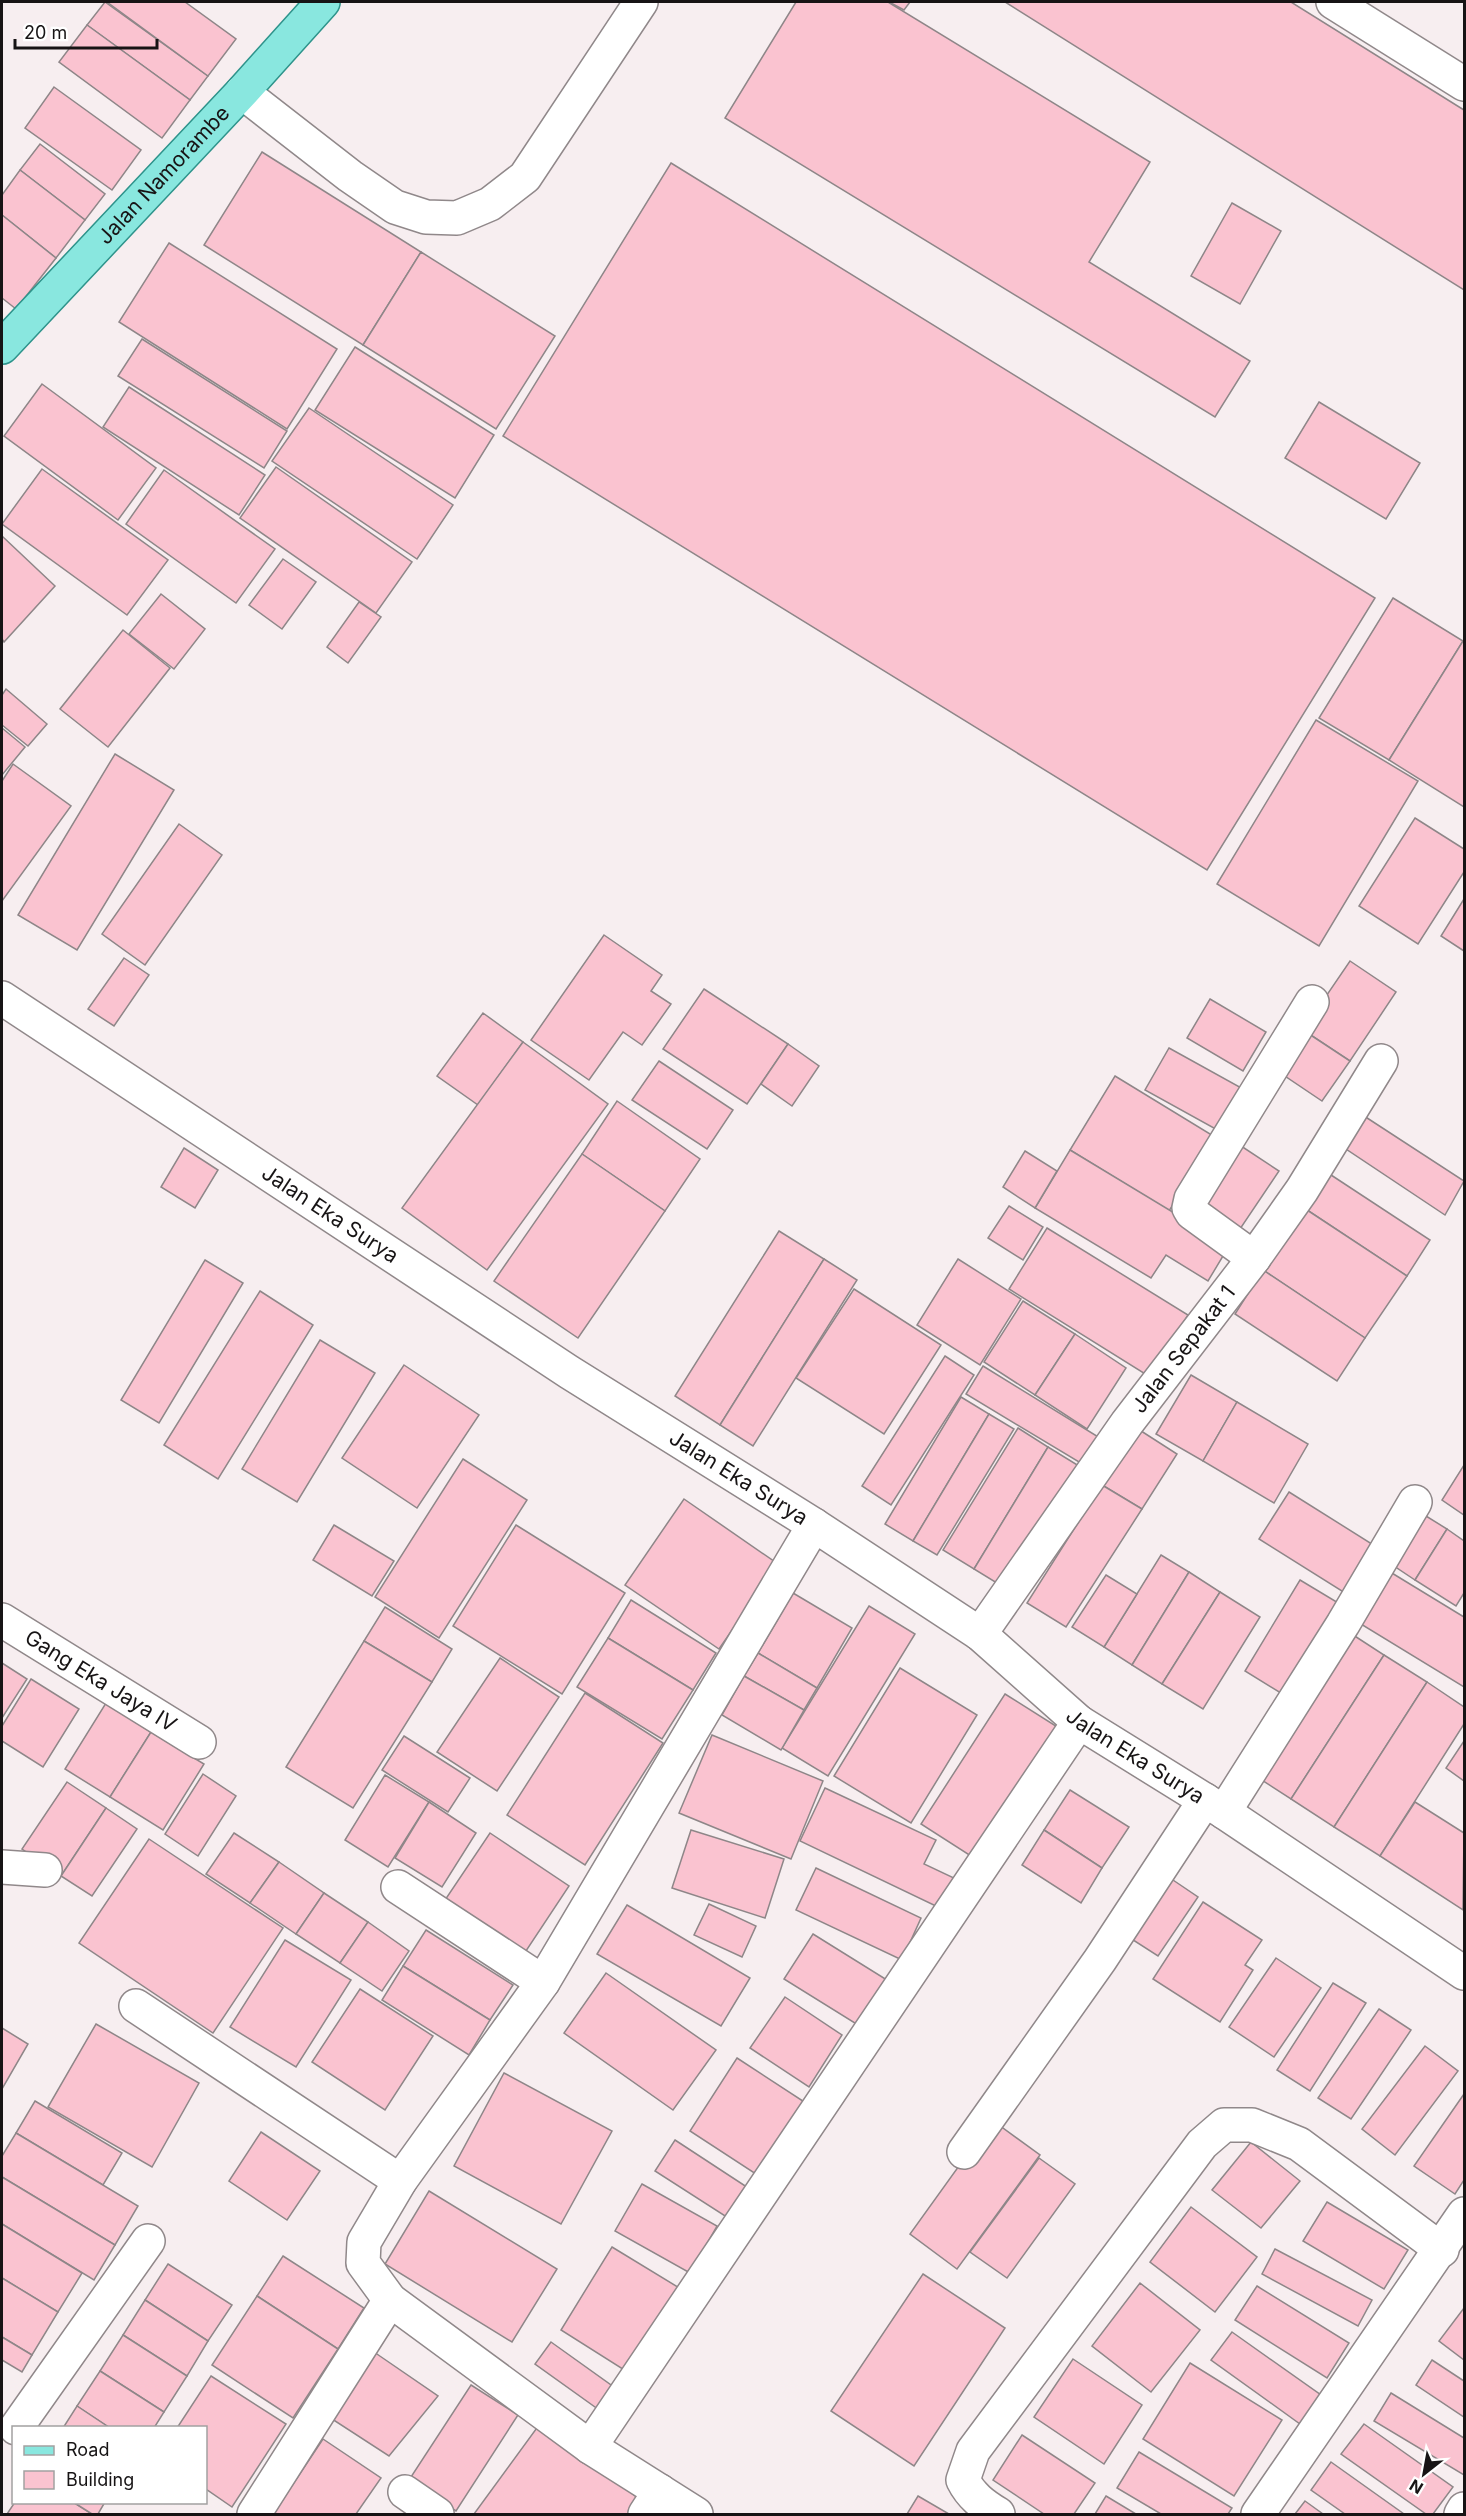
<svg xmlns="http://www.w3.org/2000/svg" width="1466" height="2516" font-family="Inter,sans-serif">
	<rect width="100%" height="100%" fill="#f7eef0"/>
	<!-- building -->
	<g fill="#fac3d0" stroke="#8e8688" stroke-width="1.5">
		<polygon points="105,2 208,76 190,100 87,25"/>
		<polygon points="107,2 185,2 236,39 208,76"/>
		<polygon points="796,2 888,2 1150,162 1089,262 1250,361 1215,417 725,118"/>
		<polygon points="889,2 910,2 904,10"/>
		<polygon points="1005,2 1291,2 1464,110 1464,290"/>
		<polygon points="87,25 190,100 162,138 59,62"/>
		<polygon points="54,87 141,150 112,190 25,128"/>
		<polygon points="40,144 105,194 85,220 20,170"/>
		<polygon points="262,152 421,252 363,345 204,245"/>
		<polygon points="671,163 1375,598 1207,870 503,436"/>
		<polygon points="20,170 85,220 56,258 2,215 2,195"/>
		<polygon points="1232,203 1281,231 1240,304 1191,276"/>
		<polygon points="2,215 56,258 16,309 2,298"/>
		<polygon points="169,243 337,349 287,429 119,322"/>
		<polygon points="421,252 555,336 496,429 363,345"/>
		<polygon points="142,339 287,431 264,468 118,376"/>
		<polygon points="355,347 494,435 455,498 315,410"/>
		<polygon points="42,384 156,468 118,520 4,436"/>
		<polygon points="129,387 265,475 239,515 103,427"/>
		<polygon points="1319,402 1420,463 1386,519 1285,458"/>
		<polygon points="309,408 453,505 417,559 272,461"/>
		<polygon points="276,467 412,562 376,613 240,518"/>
		<polygon points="42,469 168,560 127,615 2,524"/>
		<polygon points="164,470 275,549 236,603 126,524"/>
		<polygon points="2,536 55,586 4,642 2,639"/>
		<polygon points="283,559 316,582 282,629 249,605"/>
		<polygon points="161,594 205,629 174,669 129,634"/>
		<polygon points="1393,598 1463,641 1389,760 1319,718"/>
		<polygon points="359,602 381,617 348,663 327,647"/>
		<polygon points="123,630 170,668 108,747 60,709"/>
		<polygon points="1463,641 1464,643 1464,807 1389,760"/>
		<polygon points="6,689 47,724 28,746 2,725 2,695"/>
		<polygon points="1316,720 1418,781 1319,946 1217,884"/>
		<polygon points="2,728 25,747 2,775"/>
		<polygon points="115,754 174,790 77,950 18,915"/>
		<polygon points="13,764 71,806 2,901 2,781"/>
		<polygon points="1415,818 1464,849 1464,872 1418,944 1359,906"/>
		<polygon points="179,824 222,855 145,965 102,934"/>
		<polygon points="1464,899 1464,951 1441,936"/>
		<polygon points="604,935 662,975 651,991 671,1004 642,1045 623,1032 589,1080 531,1040"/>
		<polygon points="124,958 149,975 114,1026 88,1009"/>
		<polygon points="1350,961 1396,992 1350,1061 1303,1030"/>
		<polygon points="704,989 788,1044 747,1104 663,1049"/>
		<polygon points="1210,999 1266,1032 1243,1071 1187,1038"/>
		<polygon points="483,1013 523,1042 478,1105 437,1076"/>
		<polygon points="1303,1030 1350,1061 1322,1101 1276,1070"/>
		<polygon points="523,1042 608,1104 487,1270 402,1208"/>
		<polygon points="788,1044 819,1066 792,1106 761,1084"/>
		<polygon points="1169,1048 1245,1090 1221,1132 1145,1090"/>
		<polygon points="659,1061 733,1110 707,1149 632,1100"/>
		<polygon points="1115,1076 1215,1137 1169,1211 1070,1150"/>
		<polygon points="617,1101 700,1159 665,1211 582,1154"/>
		<polygon points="1361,1114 1464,1181 1445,1215 1340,1145"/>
		<polygon points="1235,1142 1279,1171 1240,1229 1196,1200"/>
		<polygon points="184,1148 218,1170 195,1208 161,1187"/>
		<polygon points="1070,1150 1229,1246 1208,1281 1166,1255 1151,1278 1035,1208"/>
		<polygon points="1025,1151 1057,1171 1035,1208 1003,1187"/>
		<polygon points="582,1154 665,1211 578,1338 494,1281"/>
		<polygon points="1328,1173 1430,1240 1407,1276 1304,1208"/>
		<polygon points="1009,1206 1043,1227 1023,1260 988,1238"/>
		<polygon points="1304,1208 1407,1276 1365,1338 1263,1270"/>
		<polygon points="1047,1228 1188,1315 1150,1377 1009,1289"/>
		<polygon points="779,1231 824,1259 720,1425 675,1396"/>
		<polygon points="824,1259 857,1280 753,1446 720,1425"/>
		<polygon points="958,1259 1021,1299 980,1365 917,1325"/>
		<polygon points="205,1260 243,1283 159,1423 121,1400"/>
		<polygon points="1263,1270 1365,1338 1337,1381 1235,1314"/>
		<polygon points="854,1289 941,1345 884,1434 796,1378"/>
		<polygon points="260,1291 313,1325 218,1479 164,1445"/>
		<polygon points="1023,1301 1075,1334 1035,1395 984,1362"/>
		<polygon points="1075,1334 1126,1368 1087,1429 1035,1395"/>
		<polygon points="320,1340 375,1373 297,1502 242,1469"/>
		<polygon points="945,1356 974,1375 891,1505 862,1486"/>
		<polygon points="404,1365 479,1415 417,1508 342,1458"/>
		<polygon points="983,1366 1100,1438 1084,1465 966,1394"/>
		<polygon points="1191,1375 1237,1402 1203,1461 1156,1434"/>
		<polygon points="961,1397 989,1414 913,1541 885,1524"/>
		<polygon points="1237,1402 1308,1444 1274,1503 1203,1461"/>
		<polygon points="989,1414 1014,1429 937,1555 913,1541"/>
		<polygon points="1018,1428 1048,1447 974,1569 943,1550"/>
		<polygon points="1138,1429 1177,1454 1142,1509 1102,1485"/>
		<polygon points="1048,1447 1079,1466 1005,1588 974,1569"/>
		<polygon points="463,1459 527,1500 439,1638 375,1597"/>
		<polygon points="1464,1465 1464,1515 1442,1500"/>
		<polygon points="1102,1485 1142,1509 1066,1627 1027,1603"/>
		<polygon points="1289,1492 1383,1551 1353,1598 1259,1539"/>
		<polygon points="684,1499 778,1564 719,1649 625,1585"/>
		<polygon points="1413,1508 1447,1529 1415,1580 1382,1558"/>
		<polygon points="334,1525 394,1561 372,1596 313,1560"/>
		<polygon points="516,1525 625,1593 562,1694 453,1626"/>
		<polygon points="1447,1529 1464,1541 1464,1593 1456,1606 1415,1580"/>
		<polygon points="1161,1555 1189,1572 1132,1665 1104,1647"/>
		<polygon points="1382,1567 1464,1617 1464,1687 1351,1618"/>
		<polygon points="1189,1572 1220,1592 1162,1684 1132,1665"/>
		<polygon points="1106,1575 1137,1594 1104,1647 1072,1627"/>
		<polygon points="1300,1580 1345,1607 1289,1698 1245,1671"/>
		<polygon points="1220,1592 1260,1617 1203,1709 1162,1684"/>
		<polygon points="793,1593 852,1628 817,1688 758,1653"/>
		<polygon points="631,1600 716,1653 693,1690 608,1638"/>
		<polygon points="869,1606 915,1634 828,1776 782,1748"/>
		<polygon points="385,1607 452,1649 432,1682 364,1641"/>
		<polygon points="1347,1631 1384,1655 1291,1799 1254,1775"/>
		<polygon points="608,1638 693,1690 662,1739 577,1687"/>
		<polygon points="364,1641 432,1682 353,1808 286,1767"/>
		<polygon points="758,1653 817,1688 804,1710 744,1676"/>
		<polygon points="1384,1655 1427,1682 1334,1827 1291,1799"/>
		<polygon points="500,1658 559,1697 497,1791 437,1752"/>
		<polygon points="2,1663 27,1679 2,1718"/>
		<polygon points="900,1668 977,1715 911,1823 834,1776"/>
		<polygon points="744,1676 804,1710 781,1750 722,1715"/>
		<polygon points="31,1679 79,1709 43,1767 2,1741 2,1726"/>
		<polygon points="1427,1682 1464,1707 1464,1724 1380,1856 1334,1827"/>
		<polygon points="585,1693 663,1743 585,1865 507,1815"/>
		<polygon points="1005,1694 1059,1728 974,1858 921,1824"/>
		<polygon points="106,1703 151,1732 110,1797 65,1769"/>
		<polygon points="151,1732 204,1764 163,1830 110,1797"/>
		<polygon points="712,1735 823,1781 791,1859 679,1813"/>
		<polygon points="404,1736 470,1778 448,1812 382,1770"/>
		<polygon points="1464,1741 1464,1781 1446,1768"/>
		<polygon points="203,1774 236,1796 198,1856 165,1834"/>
		<polygon points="385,1775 429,1802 388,1867 345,1840"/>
		<polygon points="67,1782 106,1808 61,1876 22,1849"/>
		<polygon points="825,1788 936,1840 924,1864 954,1878 940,1908 800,1841"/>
		<polygon points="1070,1790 1129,1827 1102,1868 1044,1830"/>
		<polygon points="429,1802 476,1833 442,1887 395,1858"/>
		<polygon points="1415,1802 1464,1833 1463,1910 1380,1856"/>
		<polygon points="106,1808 137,1829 92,1896 61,1876"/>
		<polygon points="691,1830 784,1859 765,1918 672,1888"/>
		<polygon points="1044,1830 1102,1868 1081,1903 1022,1865"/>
		<polygon points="234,1833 279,1862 250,1903 206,1874"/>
		<polygon points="490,1833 569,1886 522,1957 443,1903"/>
		<polygon points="149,1839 283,1928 213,2033 79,1943"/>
		<polygon points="279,1862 324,1893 296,1934 250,1903"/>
		<polygon points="816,1868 921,1918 902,1960 796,1910"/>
		<polygon points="1170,1878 1198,1897 1158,1956 1130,1938"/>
		<polygon points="324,1893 368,1922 340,1963 296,1934"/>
		<polygon points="1203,1902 1262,1940 1245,1965 1253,1970 1220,2022 1153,1979"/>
		<polygon points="709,1904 756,1926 742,1957 694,1935"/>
		<polygon points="627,1905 750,1978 721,2026 597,1954"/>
		<polygon points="368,1922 409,1951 382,1991 340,1963"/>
		<polygon points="426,1930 513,1985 490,2020 403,1966"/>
		<polygon points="813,1934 887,1980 858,2025 784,1979"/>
		<polygon points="285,1940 351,1980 296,2067 230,2027"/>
		<polygon points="1276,1958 1321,1988 1274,2057 1229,2027"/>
		<polygon points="403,1966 490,2020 469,2055 382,2000"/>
		<polygon points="606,1973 716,2050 673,2110 564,2033"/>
		<polygon points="1333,1983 1366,2003 1310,2091 1277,2070"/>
		<polygon points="360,1989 433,2036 385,2110 312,2062"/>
		<polygon points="785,1997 842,2035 809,2087 750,2048"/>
		<polygon points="1379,2009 1411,2030 1351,2119 1318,2098"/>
		<polygon points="96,2024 199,2083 152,2167 48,2107"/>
		<polygon points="2,2028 28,2044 2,2089"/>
		<polygon points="1425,2046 1458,2071 1395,2155 1362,2129"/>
		<polygon points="737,2058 809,2105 762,2178 690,2131"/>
		<polygon points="504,2073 612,2131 561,2224 454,2166"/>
		<polygon points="1464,2094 1464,2180 1455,2194 1414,2166"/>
		<polygon points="35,2101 122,2153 103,2185 16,2133"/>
		<polygon points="992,2120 1040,2155 957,2269 910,2234"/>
		<polygon points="261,2132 320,2171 287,2220 229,2181"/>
		<polygon points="16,2133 138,2206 115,2245 2,2177 2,2156"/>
		<polygon points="675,2140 756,2193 736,2223 655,2171"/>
		<polygon points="1251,2142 1300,2181 1261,2228 1212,2190"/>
		<polygon points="1039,2158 1075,2184 1007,2278 970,2252"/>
		<polygon points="2,2177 115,2245 94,2280 2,2224"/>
		<polygon points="642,2184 717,2226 690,2273 615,2231"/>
		<polygon points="429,2191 557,2269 512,2342 385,2264"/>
		<polygon points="1327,2202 1408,2250 1384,2289 1303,2241"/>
		<polygon points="1191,2207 1257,2257 1215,2312 1150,2262"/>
		<polygon points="2,2224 82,2273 58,2312 2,2278"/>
		<polygon points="612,2247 681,2289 629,2373 561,2330"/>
		<polygon points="1275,2249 1372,2300 1358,2326 1262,2274"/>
		<polygon points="283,2256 364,2308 338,2349 257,2296"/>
		<polygon points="168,2264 232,2305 208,2341 145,2300"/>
		<polygon points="923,2274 1005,2328 914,2466 831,2411"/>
		<polygon points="2,2278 58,2312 32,2355 2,2337"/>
		<polygon points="1140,2283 1200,2330 1151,2392 1092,2346"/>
		<polygon points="1257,2286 1349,2343 1327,2378 1235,2320"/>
		<polygon points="257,2296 338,2349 293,2418 212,2365"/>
		<polygon points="145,2300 208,2341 187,2376 123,2335"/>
		<polygon points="1464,2308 1464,2360 1439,2341"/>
		<polygon points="1232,2332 1321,2395 1300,2424 1211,2360"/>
		<polygon points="123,2335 187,2376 164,2412 100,2371"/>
		<polygon points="2,2337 32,2355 22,2372 2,2360"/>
		<polygon points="551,2342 618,2390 602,2412 535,2364"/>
		<polygon points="374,2352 438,2396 389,2456 332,2419"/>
		<polygon points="1073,2359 1142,2405 1104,2464 1034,2417"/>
		<polygon points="1432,2360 1464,2381 1464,2417 1416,2385"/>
		<polygon points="1190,2363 1282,2420 1234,2496 1143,2439"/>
		<polygon points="100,2371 164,2412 154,2428 110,2428 77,2406"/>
		<polygon points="211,2376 286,2424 232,2507 206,2489 206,2428 177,2428"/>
		<polygon points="471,2385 518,2415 456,2511 409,2480"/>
		<polygon points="1391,2393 1464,2438 1464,2475 1374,2421"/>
		<polygon points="77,2406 110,2428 63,2428"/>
		<polygon points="1364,2424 1453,2487 1433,2514 1426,2514 1341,2454"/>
		<polygon points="539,2425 642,2501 632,2514 474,2514"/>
		<polygon points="1022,2435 1095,2483 1074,2514 1044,2514 993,2480"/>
		<polygon points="323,2439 381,2478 356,2514 273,2514"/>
		<polygon points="1139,2452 1232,2508 1228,2514 1161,2514 1117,2488"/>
		<polygon points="1331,2462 1404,2514 1345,2514 1311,2490"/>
		<polygon points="918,2496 949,2514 907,2514"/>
		<polygon points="1106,2496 1136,2514 1095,2514"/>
		<polygon points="1305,2501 1323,2514 1295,2514"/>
		<polygon points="15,2502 73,2502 92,2514 7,2514"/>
		<polygon points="73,2502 105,2502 98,2514 92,2514"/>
	</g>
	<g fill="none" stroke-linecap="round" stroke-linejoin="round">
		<defs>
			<g id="minor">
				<polyline points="1333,2 1464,84"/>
				<polyline points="242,92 350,176 395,207 426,217 457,218 490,204 525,177 641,2"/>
				<path id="s1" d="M 2,998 L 569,1372 L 814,1525 L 980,1634 L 1079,1722 L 1224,1812 L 1464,1973"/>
				<polyline points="1254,1258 1192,1213 1189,1208 1191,1199 1312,1002"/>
				<path id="s2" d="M 2,1620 L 199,1742"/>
				<path id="s3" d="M 980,1634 L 1127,1423 L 1254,1258 L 1302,1190 L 1381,1061"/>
				<polyline points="1224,1812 1343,1624 1415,1502"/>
				<polyline points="2,1867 45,1870"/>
				<polyline points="398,1887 543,1982"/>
				<polyline points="136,2006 400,2181"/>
				<polyline points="964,2152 1100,1960 1205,1800"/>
				<polyline points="16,2428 148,2241"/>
				<polyline points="590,2447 1079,1722"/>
				<polyline points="405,2492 437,2514"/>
				<polyline points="254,2514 390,2300"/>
				<polyline points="645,2514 660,2491"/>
				<polyline points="696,2514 590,2447 390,2300 363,2263 364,2242 400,2181 543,1982 814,1525"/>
				<path d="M 998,2514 C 983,2505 971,2496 963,2480 L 973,2451 L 1202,2144 L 1224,2125 L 1252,2125 L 1299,2144 L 1442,2250"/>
				<polyline points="1258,2514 1464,2214"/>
				<polyline points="1461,2514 1464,2509"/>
			</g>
			<g id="major">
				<path id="s4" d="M 2,347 L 242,92 L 323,2"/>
			</g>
		</defs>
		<!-- minor casing -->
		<use href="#minor" stroke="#90888a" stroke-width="36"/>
		<!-- major casing -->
		<use href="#major" stroke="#2e938b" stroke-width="36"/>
		<!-- minor -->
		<use href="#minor" stroke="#fff" stroke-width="33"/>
		<!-- major -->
		<use href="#major" stroke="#89e7df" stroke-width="33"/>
	</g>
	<g text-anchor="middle" stroke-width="5" stroke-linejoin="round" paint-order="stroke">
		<!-- street labels -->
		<g font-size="21" fill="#171415" stroke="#fff">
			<text dy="7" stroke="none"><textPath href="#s4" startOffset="236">Jalan Namorambe</textPath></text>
			<text dy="7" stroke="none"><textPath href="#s1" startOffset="393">Jalan Eka Surya</textPath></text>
			<text dy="7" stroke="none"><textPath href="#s3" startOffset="350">Jalan Sepakat 1</textPath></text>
			<text dy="7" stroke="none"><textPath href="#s1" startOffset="879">Jalan Eka Surya</textPath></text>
			<text dy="7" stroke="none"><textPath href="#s2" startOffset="116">Gang Eka Jaya IV</textPath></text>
			<text dy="7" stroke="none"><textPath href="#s1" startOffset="1365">Jalan Eka Surya</textPath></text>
		</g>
	</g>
	<!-- border -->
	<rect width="1466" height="2516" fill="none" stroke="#171415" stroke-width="6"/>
	<!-- legend -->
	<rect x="12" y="2426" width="195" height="78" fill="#ffffff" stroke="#a2a1a1" stroke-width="1.5"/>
	<rect x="24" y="2446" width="30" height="9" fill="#89e7df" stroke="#a2a1a1" stroke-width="1.5"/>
	<text x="66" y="2456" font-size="18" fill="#171415">Road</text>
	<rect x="24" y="2471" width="30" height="18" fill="#fac3d0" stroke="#a2a1a1" stroke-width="1.5"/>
	<text x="66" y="2486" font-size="18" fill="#171415">Building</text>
	<!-- north arrow -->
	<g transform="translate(1424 2474) rotate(211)" stroke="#ffffff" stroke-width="4.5" paint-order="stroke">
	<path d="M0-4.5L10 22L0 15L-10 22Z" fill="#171415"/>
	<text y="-9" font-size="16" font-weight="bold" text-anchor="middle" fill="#171415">N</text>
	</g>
	<!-- scale -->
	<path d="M15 39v9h142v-9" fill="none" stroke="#171415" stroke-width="3"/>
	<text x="24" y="39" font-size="18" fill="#171415" stroke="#ffffff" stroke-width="4.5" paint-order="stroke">20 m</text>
</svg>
